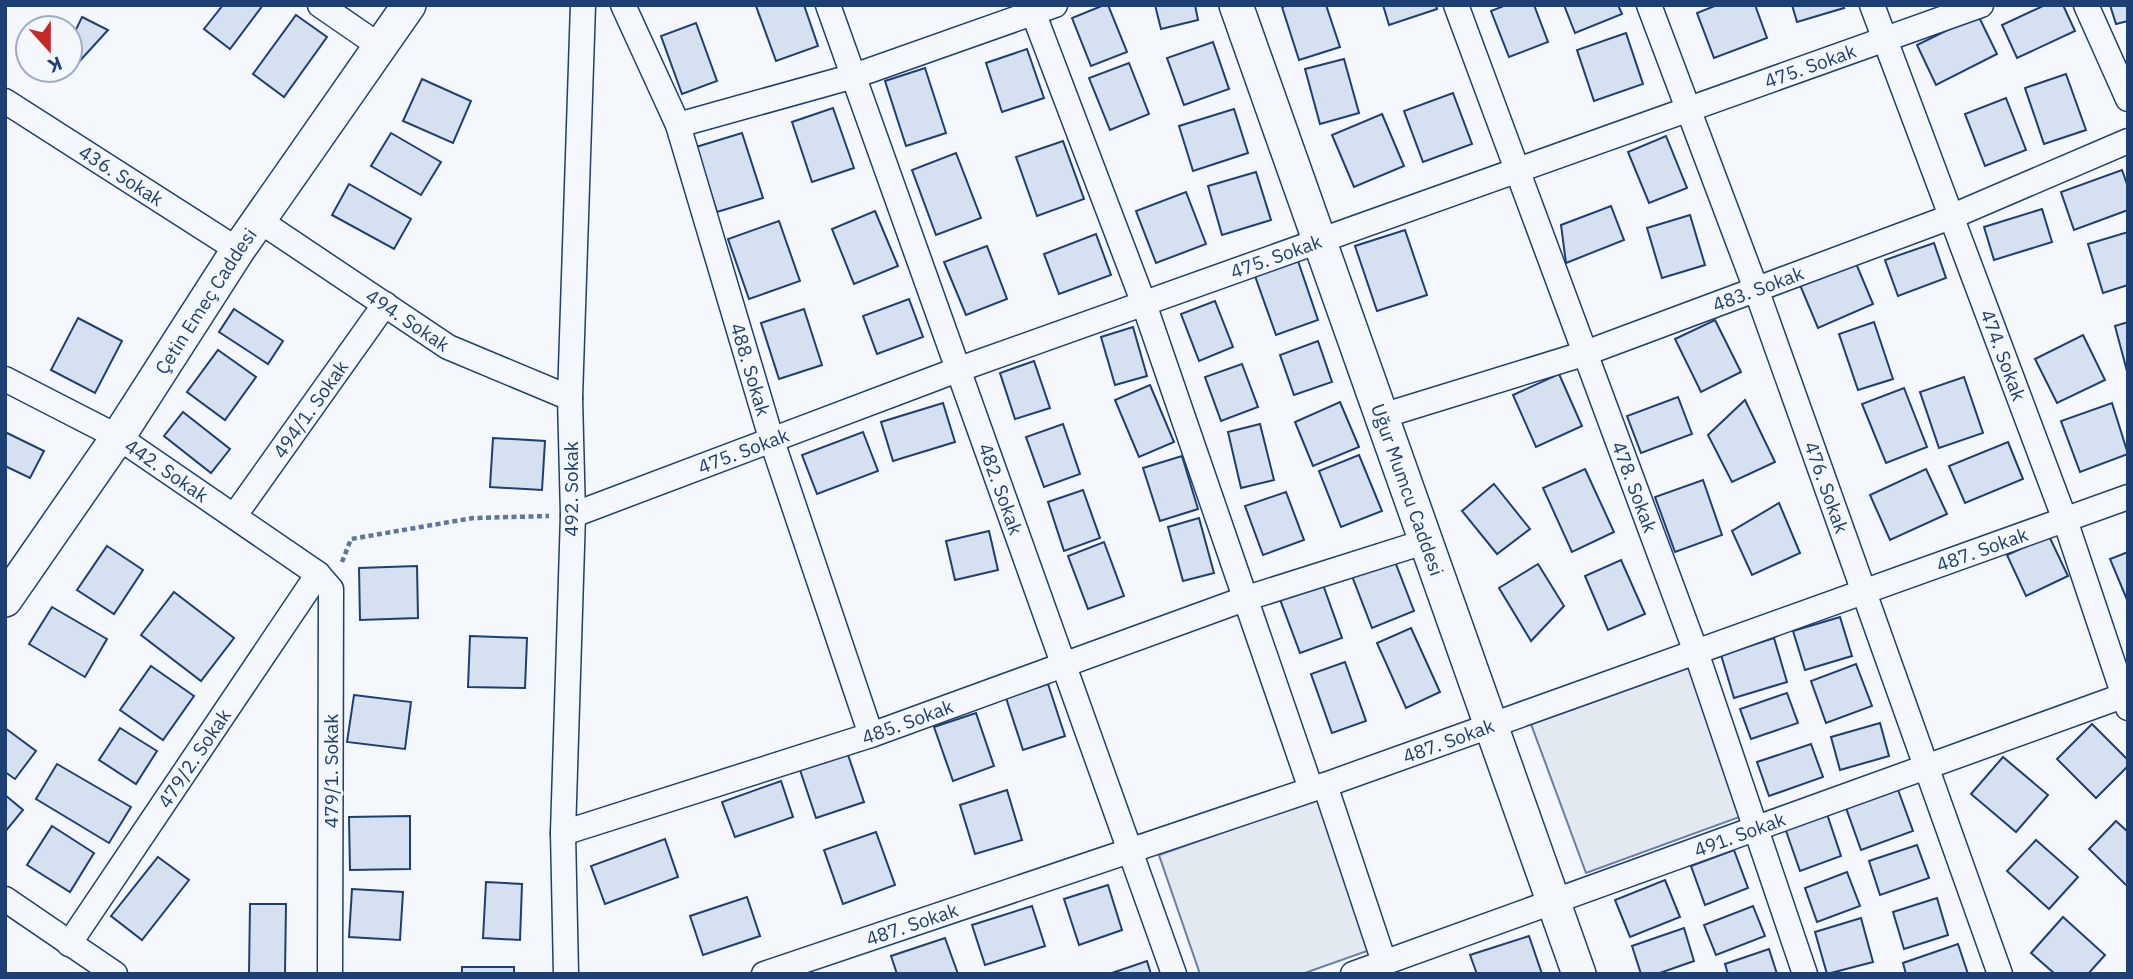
<svg xmlns="http://www.w3.org/2000/svg" width="2133" height="979" font-family="'IBM Plex Sans',sans-serif">
	<rect width="100%" height="100%" fill="#f4f7fb"/>
	<!-- green -->
	<g fill="#e3e9f0" stroke="#687fa3" stroke-width="2">
		<polygon points="1692,666 1745,815 1586,873 1531,724"/>
		<polygon points="1318,799 1370,950 1302,974 1200,974 1159,855"/>
	</g>
	<!-- building -->
	<g fill="#d5e0f0" stroke="#1d3f73" stroke-width="2">
		<polygon points="223,5 263,5 230,49 204,29"/>
		<polygon points="804,5 818,46 776,61 756,6"/>
		<polygon points="1104,5 1108,5 1127,52 1091,66 1072,18"/>
		<polygon points="1155,5 1195,5 1198,20 1161,29"/>
		<polygon points="1288,5 1326,5 1340,47 1299,60 1282,7"/>
		<polygon points="1383,5 1436,5 1437,9 1389,25"/>
		<polygon points="1506,5 1534,5 1548,42 1509,57 1491,11"/>
		<polygon points="1564,5 1618,5 1622,14 1575,33"/>
		<polygon points="1717,5 1755,5 1767,38 1714,58 1697,13"/>
		<polygon points="1792,5 1843,5 1844,8 1797,22"/>
		<polygon points="2045,5 2063,5 2075,31 2017,58 2002,25"/>
		<polygon points="2110,5 2128,5 2128,21 2116,24"/>
		<polygon points="296,15 327,37 284,97 253,74"/>
		<polygon points="1978,15 1997,54 1936,85 1917,45"/>
		<polygon points="82,17 108,30 77,64 70,61 70,42"/>
		<polygon points="696,23 717,81 682,94 661,36"/>
		<polygon points="1626,33 1643,84 1594,101 1577,50"/>
		<polygon points="1213,42 1229,89 1184,105 1167,58"/>
		<polygon points="1027,49 1044,98 1002,112 986,63"/>
		<polygon points="1344,59 1359,113 1320,124 1305,69"/>
		<polygon points="1129,63 1149,114 1110,130 1089,78"/>
		<polygon points="925,68 946,133 906,146 885,81"/>
		<polygon points="2066,74 2086,130 2044,144 2025,88"/>
		<polygon points="422,79 471,101 453,143 403,121"/>
		<polygon points="1453,93 1472,144 1423,162 1404,111"/>
		<polygon points="2006,98 2026,150 1985,166 1965,114"/>
		<polygon points="833,108 854,168 812,182 792,122"/>
		<polygon points="1234,109 1248,153 1193,171 1179,126"/>
		<polygon points="1382,114 1404,166 1354,187 1332,135"/>
		<polygon points="391,133 441,162 421,195 371,166"/>
		<polygon points="742,133 763,198 717,212 696,147"/>
		<polygon points="1666,136 1687,188 1649,203 1628,152"/>
		<polygon points="1063,141 1084,199 1037,216 1016,157"/>
		<polygon points="956,153 981,218 936,235 912,170"/>
		<polygon points="2122,170 2128,187 2128,210 2074,230 2061,192"/>
		<polygon points="1256,172 1271,220 1222,235 1208,186"/>
		<polygon points="349,184 411,219 394,249 332,215"/>
		<polygon points="1186,192 1206,244 1156,263 1136,211"/>
		<polygon points="1611,206 1624,240 1566,263 1561,225"/>
		<polygon points="2042,209 2052,242 1994,260 1984,227"/>
		<polygon points="875,211 898,266 854,284 832,229"/>
		<polygon points="1690,215 1705,265 1662,278 1647,228"/>
		<polygon points="779,221 800,281 749,299 728,239"/>
		<polygon points="1405,230 1427,295 1377,311 1355,246"/>
		<polygon points="2128,232 2128,285 2103,293 2088,244"/>
		<polygon points="1096,234 1111,275 1059,294 1044,254"/>
		<polygon points="1934,243 1946,278 1898,296 1885,260"/>
		<polygon points="987,246 1007,299 966,315 944,262"/>
		<polygon points="1298,261 1318,320 1276,335 1255,276"/>
		<polygon points="1855,261 1873,304 1818,328 1800,285"/>
		<polygon points="909,299 923,337 877,354 863,316"/>
		<polygon points="1215,301 1233,347 1199,361 1181,314"/>
		<polygon points="234,309 283,341 268,364 219,332"/>
		<polygon points="804,309 822,365 779,379 761,323"/>
		<polygon points="78,318 122,341 95,393 51,370"/>
		<polygon points="1715,320 1741,372 1701,392 1675,339"/>
		<polygon points="1874,322 1893,379 1858,390 1839,334"/>
		<polygon points="2128,322 2128,375 2115,326"/>
		<polygon points="1133,327 1147,376 1115,385 1101,337"/>
		<polygon points="2083,335 2105,380 2057,403 2035,359"/>
		<polygon points="1318,341 1332,382 1294,395 1280,355"/>
		<polygon points="218,350 256,377 225,420 187,392"/>
		<polygon points="1034,361 1050,408 1015,419 1000,373"/>
		<polygon points="1242,364 1258,407 1221,421 1205,377"/>
		<polygon points="1559,374 1582,426 1536,447 1513,395"/>
		<polygon points="1964,377 1983,433 1939,448 1920,392"/>
		<polygon points="1150,385 1174,442 1139,457 1115,400"/>
		<polygon points="1904,388 1927,447 1886,463 1862,404"/>
		<polygon points="1678,397 1692,434 1641,453 1627,416"/>
		<polygon points="1745,400 1775,462 1732,482 1708,435"/>
		<polygon points="1340,402 1359,447 1313,466 1295,422"/>
		<polygon points="943,403 955,442 893,461 881,422"/>
		<polygon points="2112,403 2128,454 2080,472 2061,421"/>
		<polygon points="183,412 230,449 211,473 164,436"/>
		<polygon points="1063,424 1080,474 1044,487 1026,437"/>
		<polygon points="1260,424 1274,480 1241,488 1228,432"/>
		<polygon points="5,432 44,451 30,478 5,466"/>
		<polygon points="863,432 878,471 817,494 802,455"/>
		<polygon points="493,438 545,441 542,490 490,487"/>
		<polygon points="2008,442 2023,479 1965,503 1949,466"/>
		<polygon points="1359,455 1382,511 1341,527 1319,471"/>
		<polygon points="1182,456 1198,509 1160,521 1143,468"/>
		<polygon points="1585,469 1614,532 1572,552 1543,488"/>
		<polygon points="1926,469 1947,514 1890,540 1870,495"/>
		<polygon points="1703,480 1722,535 1675,552 1655,497"/>
		<polygon points="1494,484 1530,529 1497,554 1462,511"/>
		<polygon points="1083,490 1100,538 1064,551 1048,502"/>
		<polygon points="1286,492 1304,540 1263,555 1245,506"/>
		<polygon points="1779,503 1800,553 1752,575 1732,531"/>
		<polygon points="1199,518 1214,573 1183,581 1168,527"/>
		<polygon points="989,531 998,570 955,580 946,541"/>
		<polygon points="2049,536 2068,576 2026,596 2007,555"/>
		<polygon points="1104,542 1124,596 1088,609 1068,556"/>
		<polygon points="107,546 143,570 114,614 77,590"/>
		<polygon points="2128,552 2128,602 2110,559"/>
		<polygon points="1394,559 1414,611 1372,628 1352,576"/>
		<polygon points="1621,560 1645,614 1608,630 1585,576"/>
		<polygon points="1538,564 1564,606 1531,641 1499,588"/>
		<polygon points="417,566 418,618 360,620 359,568"/>
		<polygon points="1321,579 1342,638 1300,653 1278,594"/>
		<polygon points="174,592 234,638 201,681 141,635"/>
		<polygon points="52,607 107,639 85,677 29,644"/>
		<polygon points="1840,617 1852,656 1805,670 1793,631"/>
		<polygon points="1411,628 1440,692 1406,708 1377,643"/>
		<polygon points="470,636 527,638 525,688 468,687"/>
		<polygon points="1774,638 1787,682 1734,698 1721,655"/>
		<polygon points="1345,662 1366,721 1332,733 1311,674"/>
		<polygon points="1856,664 1872,706 1826,723 1811,681"/>
		<polygon points="151,666 194,696 163,740 120,710"/>
		<polygon points="1048,684 1065,736 1023,750 1006,698"/>
		<polygon points="1787,693 1798,723 1751,739 1740,709"/>
		<polygon points="354,695 411,702 405,749 347,742"/>
		<polygon points="976,713 994,766 953,781 934,727"/>
		<polygon points="1880,723 1889,756 1840,770 1831,737"/>
		<polygon points="2092,724 2128,760 2128,766 2096,798 2057,759"/>
		<polygon points="5,728 36,751 15,779 5,772"/>
		<polygon points="120,728 157,751 136,784 99,760"/>
		<polygon points="1811,744 1823,777 1769,796 1757,762"/>
		<polygon points="846,749 864,802 816,818 798,764"/>
		<polygon points="2003,757 2048,795 2016,832 1971,794"/>
		<polygon points="57,764 131,807 109,843 36,799"/>
		<polygon points="781,781 793,817 735,837 722,802"/>
		<polygon points="1897,787 1913,831 1861,850 1845,805"/>
		<polygon points="1007,790 1022,840 975,854 960,805"/>
		<polygon points="5,795 23,810 5,832"/>
		<polygon points="1827,814 1841,856 1800,871 1785,828"/>
		<polygon points="410,816 410,869 350,870 349,817"/>
		<polygon points="2116,821 2128,832 2127,886 2089,849"/>
		<polygon points="52,826 94,853 70,892 27,865"/>
		<polygon points="876,832 895,885 843,904 824,850"/>
		<polygon points="665,839 678,877 605,904 591,866"/>
		<polygon points="2036,840 2078,877 2049,909 2007,871"/>
		<polygon points="1917,845 1929,878 1880,895 1869,861"/>
		<polygon points="1734,850 1748,888 1705,905 1691,866"/>
		<polygon points="158,857 189,880 142,940 111,916"/>
		<polygon points="1847,872 1860,906 1817,922 1805,888"/>
		<polygon points="1665,880 1680,917 1630,937 1615,900"/>
		<polygon points="486,882 522,884 520,940 483,938"/>
		<polygon points="1108,885 1122,930 1079,945 1064,899"/>
		<polygon points="352,889 403,892 400,940 349,937"/>
		<polygon points="747,897 760,936 703,955 690,916"/>
		<polygon points="1937,898 1948,935 1904,949 1893,912"/>
		<polygon points="250,904 286,904 285,974 249,974"/>
		<polygon points="1032,906 1045,946 985,965 972,925"/>
		<polygon points="1753,906 1765,936 1716,955 1704,925"/>
		<polygon points="2063,917 2105,955 2088,974 2055,974 2031,953"/>
		<polygon points="1861,918 1873,962 1827,974 1815,932"/>
		<polygon points="1684,928 1694,961 1657,974 1641,974 1632,946"/>
		<polygon points="1529,936 1542,974 1477,974 1470,955"/>
		<polygon points="945,938 958,974 897,974 891,956"/>
		<polygon points="1958,944 1968,974 1906,974 1903,963"/>
		<polygon points="1769,949 1777,974 1728,974 1725,964"/>
		<polygon points="1147,961 1151,974 1109,974"/>
		<rect x="462" y="967" width="52" height="7"/>
	</g>
	<g fill="none" stroke-linecap="round" stroke-linejoin="round">
		<defs>
			<g id="street">
				<polyline points="320,5 381,47"/>
				<path id="s1" d="M 623,5 L 678,125 L 771,438 L 871,735"/>
				<path id="s2" d="M 828,5 L 1174,974"/>
				<path id="s3" d="M 1456,5 L 1696,652 L 1805,974"/>
				<path id="s4" d="M 1649,5 L 1756,289 L 2000,974"/>
				<path id="s5" d="M 1872,5 L 2065,520 L 2128,708"/>
				<polyline points="2086,5 2128,99"/>
				<polyline points="1033,12 1144,304 1311,789"/>
				<path id="s6" d="M 5,101 L 238,250"/>
				<polyline points="678,125 854,76 1055,5"/>
				<path id="s7" d="M 260,221 L 448,347 L 570,398"/>
				<path id="s8" d="M 5,379 L 118,437 L 318,574 L 331,589 L 330,974"/>
				<path id="s9" d="M 1382,416 L 1583,354 L 1953,216 L 2128,141"/>
				<path id="s10" d="M 235,515 L 385,304"/>
				<path id="s11" d="M 573,515 L 957,370 L 1981,5"/>
				<polyline points="1325,785 1384,962"/>
				<path id="s12" d="M 563,833 L 871,735 L 1247,598 L 1424,542"/>
				<polyline points="5,899 115,974"/>
				<path id="s13" d="M 69,944 L 318,574"/>
				<polyline points="566,974 563,833 573,515 570,398 583,5"/>
				<path id="s14" d="M 764,974 L 1325,785 L 2128,497"/>
				<path id="s15" d="M 1353,974 L 2128,694"/>
			</g>
			<g id="secondary">
				<path id="s16" d="M 1236,5 L 1579,974"/>
				<path id="s17" d="M 5,600 L 118,437 L 238,250 L 409,5"/>
			</g>
		</defs>
		<!-- street casing -->
		<use href="#street" stroke="#1d3f73" stroke-width="27"/>
		<!-- secondary casing -->
		<use href="#secondary" stroke="#1d3f73" stroke-width="36"/>
		<!-- path -->
		<polyline stroke="#5e769c" stroke-width="4.5" stroke-dasharray="5 3.5" stroke-linecap="butt" points="342,562 351,539 473,518 549,516"/>
		<!-- street -->
		<use href="#street" stroke="#f4f7fb" stroke-width="24"/>
		<!-- secondary -->
		<use href="#secondary" stroke="#f4f7fb" stroke-width="33"/>
	</g>
	<g text-anchor="middle" stroke-width="5" stroke-linejoin="round" paint-order="stroke">
		<!-- street labels -->
		<g font-size="19" fill="#1d3f73" stroke="#f4f7fb">
			<text dy="7" stroke="none"><textPath href="#s11" startOffset="1316">475. Sokak</textPath></text>
			<text dy="7" stroke="none"><textPath href="#s6" startOffset="138">436. Sokak</textPath></text>
			<text dy="7" stroke="none"><textPath href="#s11" startOffset="749">475. Sokak</textPath></text>
			<text dy="7" stroke="none"><textPath href="#s9" startOffset="397">483. Sokak</textPath></text>
			<text dy="7" stroke="none"><textPath href="#s17" startOffset="360">Çetin Emeç Caddesi</textPath></text>
			<text dy="7" stroke="none"><textPath href="#s7" startOffset="178">494. Sokak</textPath></text>
			<text dy="7" stroke="none"><textPath href="#s5" startOffset="374">474. Sokak</textPath></text>
			<text dy="7" stroke="none"><textPath href="#s1" startOffset="387">488. Sokak</textPath></text>
			<text dy="7" stroke="none"><textPath href="#s10" startOffset="130">494/1. Sokak</textPath></text>
			<text dy="7" stroke="none"><textPath href="#s11" startOffset="182">475. Sokak</textPath></text>
			<text dy="7" stroke="none"><textPath href="#s8" startOffset="186">442. Sokak</textPath></text>
			<text dy="7" stroke="none"><textPath href="#s3" startOffset="514">478. Sokak</textPath></text>
			<text transform="translate(571 489) rotate(-90)" y="7">492. Sokak</text>
			<text dy="7" stroke="none"><textPath href="#s4" startOffset="514">476. Sokak</textPath></text>
			<text dy="7" stroke="none"><textPath href="#s2" startOffset="514">482. Sokak</textPath></text>
			<text dy="7" stroke="none"><textPath href="#s16" startOffset="514">Uğur Mumcu Caddesi</textPath></text>
			<text dy="7" stroke="none"><textPath href="#s14" startOffset="1290">487. Sokak</textPath></text>
			<text dy="7" stroke="none"><textPath href="#s12" startOffset="362">485. Sokak</textPath></text>
			<text dy="7" stroke="none"><textPath href="#s14" startOffset="723">487. Sokak</textPath></text>
			<text dy="7" stroke="none"><textPath href="#s13" startOffset="224">479/2. Sokak</textPath></text>
			<text transform="translate(331 771) rotate(-90)" y="7">479/1. Sokak</text>
			<text dy="7" stroke="none"><textPath href="#s15" startOffset="411">491. Sokak</textPath></text>
			<text dy="7" stroke="none"><textPath href="#s14" startOffset="156">487. Sokak</textPath></text>
		</g>
	</g>
	<!-- border -->
	<rect width="2133" height="979" fill="none" stroke="#1d3f73" stroke-width="14"/>
	<!-- north arrow -->
	<g transform="translate(49 49) rotate(159)"><circle r="33" fill="#f4f7fb" stroke="#9eadc5" stroke-width="2"/>
	<path d="M0-5L12 26L0 18L-12 26Z" fill="#c62828"/>
	<text y="-10" font-size="19" font-weight="bold" text-anchor="middle" fill="#1d3f73">K</text>
	</g>
</svg>
